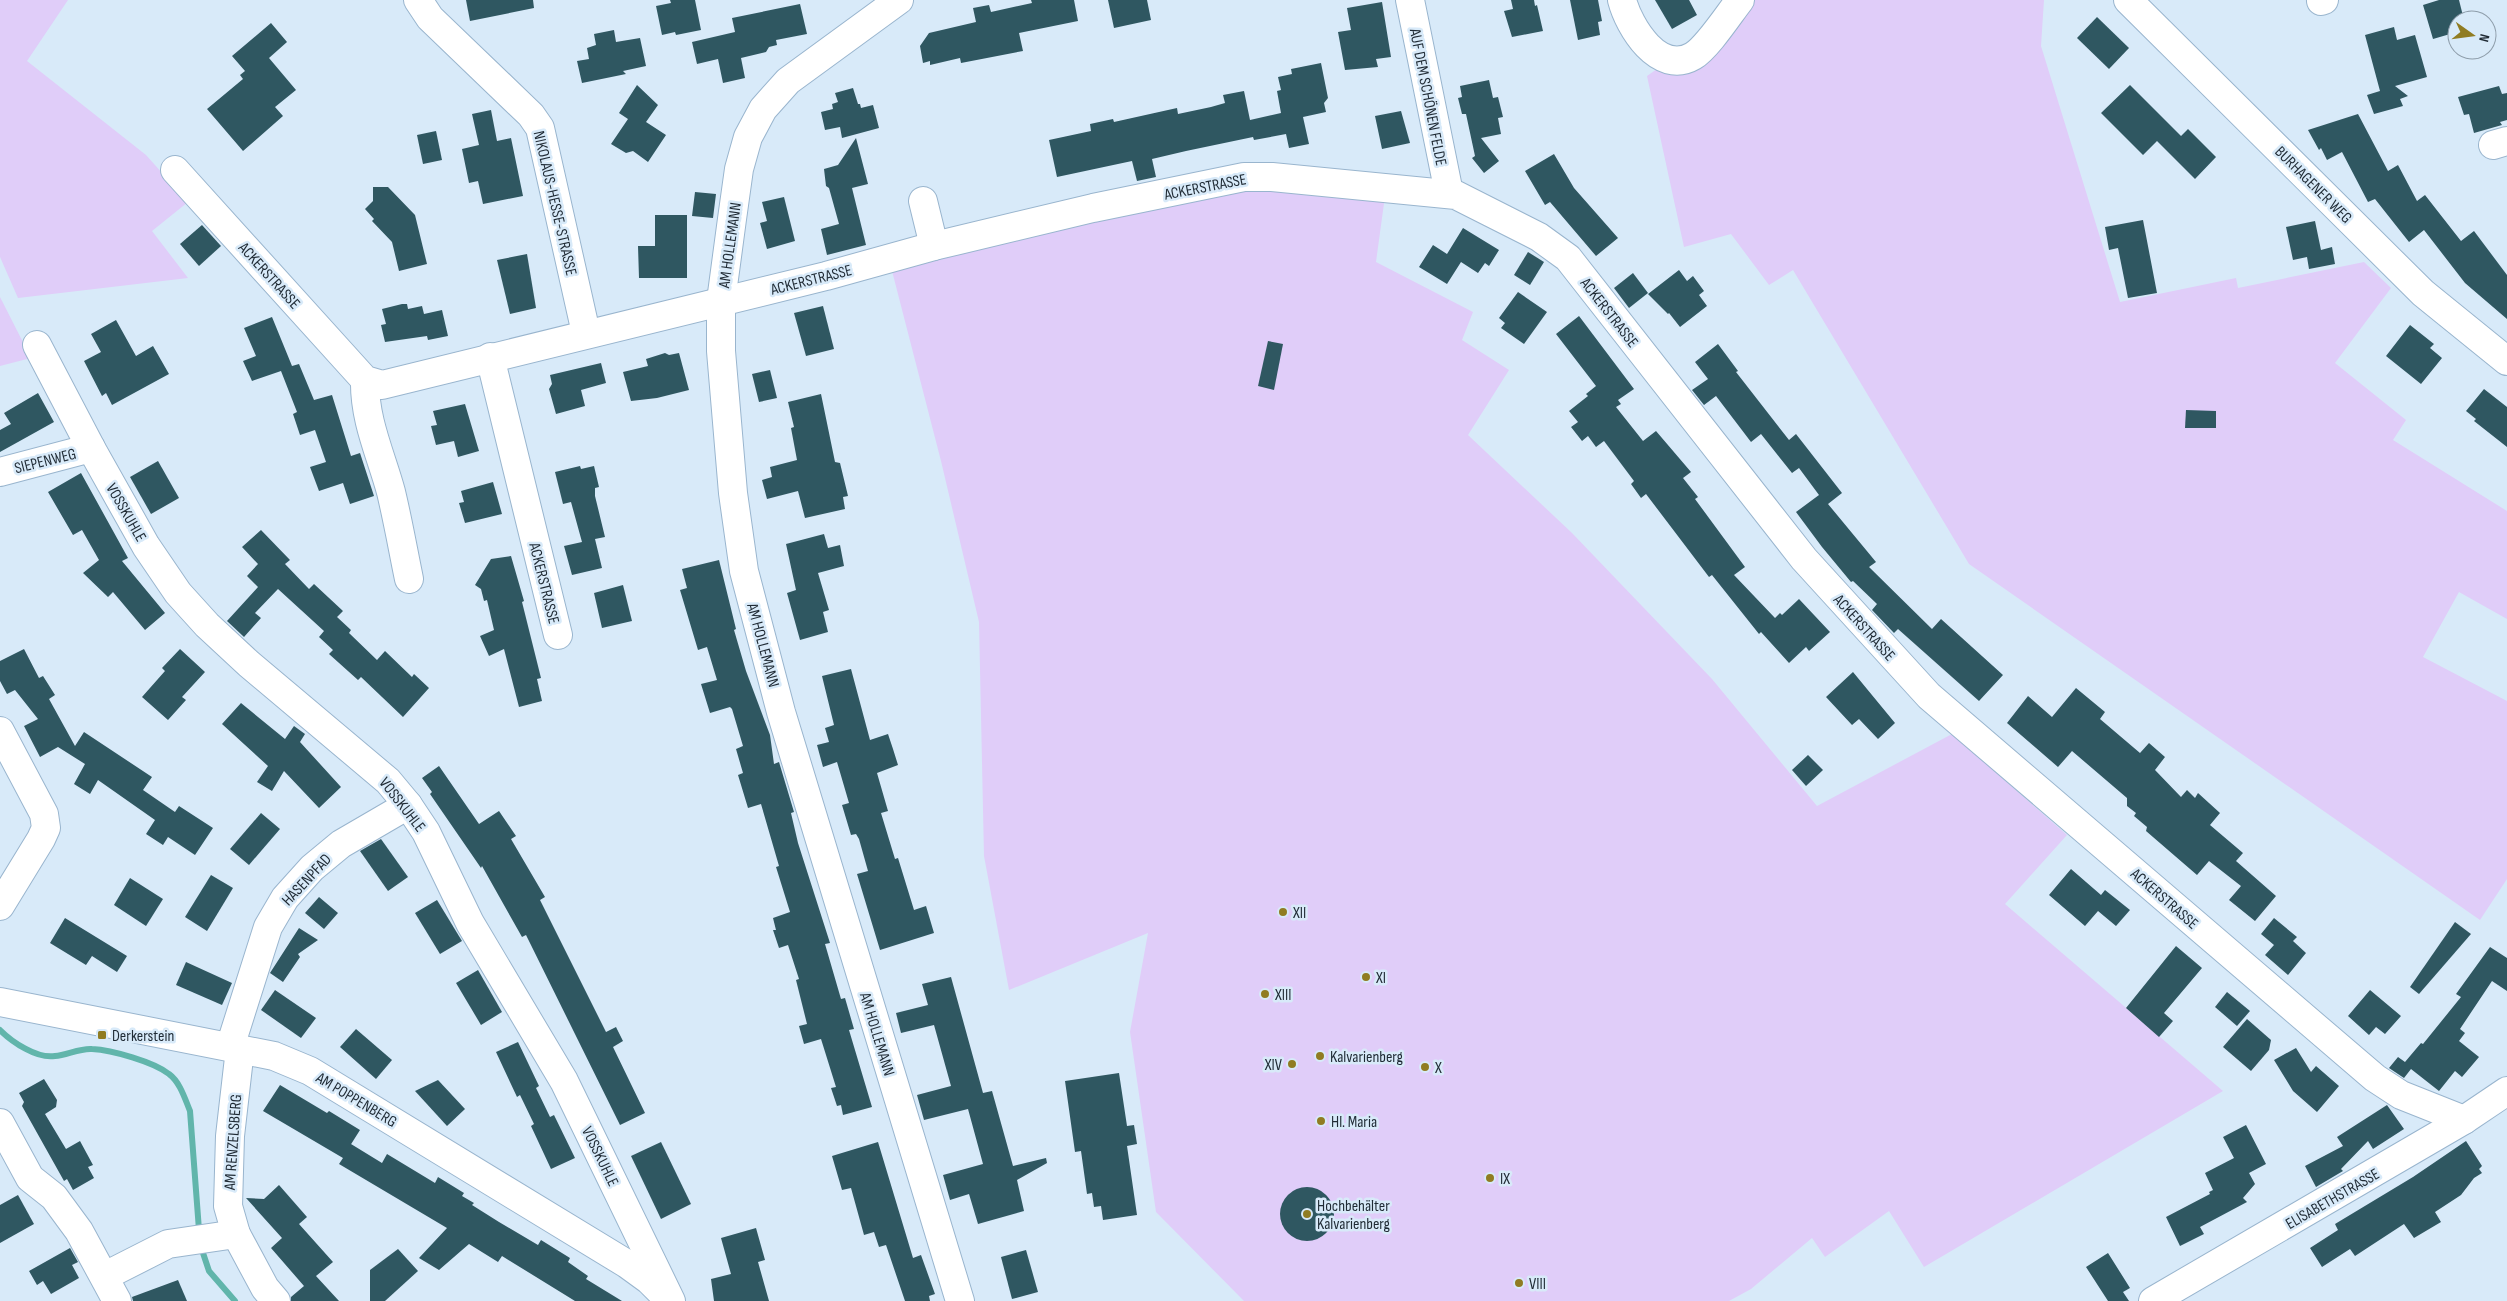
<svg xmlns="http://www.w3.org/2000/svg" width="2507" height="1301" font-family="'Sofia Sans Condensed',sans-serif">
	<rect width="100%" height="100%" fill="#d8eaf9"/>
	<!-- green -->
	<g fill="#e0cdf9">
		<polygon points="0,0 68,0 27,61 146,155 188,202 152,231 188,278 18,298 0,257"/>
		<polygon points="1750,0 2044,0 2041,46 2120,302 2236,278 2238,288 2364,262 2391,288 2335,363 2406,420 2393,440 2507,511 2507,619 2459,592 2423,657 2507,701 2507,879 2480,920 1969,564 1793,270 1769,285 1731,234 1684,247 1647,76 1657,69 1675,74 1701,63"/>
		<polygon points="1253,185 1385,196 1376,262 1473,312 1462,340 1509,370 1468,435 1572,533 1712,679 1817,806 1952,734 2067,835 2005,904 2223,1091 1924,1267 1889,1211 1825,1257 1812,1238 1751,1289 1729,1301 1244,1301 1156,1212 1130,1032 1148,933 1009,990 984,856 979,622 941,461 891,267"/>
		<polygon points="0,297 31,358 0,366"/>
	</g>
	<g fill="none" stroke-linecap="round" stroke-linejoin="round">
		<!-- stream -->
		<g stroke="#61b5ab" stroke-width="6">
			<path d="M 0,1030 C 12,1042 37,1059 55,1056 C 67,1055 80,1048 92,1049 C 112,1050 154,1062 169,1074 C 180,1082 185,1099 190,1111 L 199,1230"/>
			<polyline points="202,1250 209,1271 235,1301"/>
		</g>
	</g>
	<!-- building -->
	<g fill="#2f5761">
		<polygon points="466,0 533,0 534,8 470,21"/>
		<polygon points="670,0 695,0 701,30 676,35 675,32 662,35 656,6 671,3"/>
		<polygon points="1031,0 1074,0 1078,21 1019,33 1023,51 961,63 960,58 930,65 930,61 923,63 920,46 929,33 976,22 973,8 989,5 991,12 1032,3"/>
		<polygon points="1108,0 1147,0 1151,20 1114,28"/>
		<polygon points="1511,0 1534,0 1535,6 1537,5 1543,31 1512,37 1504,11 1513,9"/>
		<polygon points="1570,0 1598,0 1602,21 1598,22 1600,35 1578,40"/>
		<polygon points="1655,0 1689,0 1697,15 1672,29"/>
		<polygon points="2439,0 2459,0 2464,20 2457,20 2457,32 2433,39 2423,5"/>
		<polygon points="1382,2 1391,57 1376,59 1378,67 1345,70 1338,32 1351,30 1347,8"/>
		<polygon points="800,4 807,34 776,40 777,45 769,47 766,52 741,58 745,78 723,83 718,59 697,64 692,42 735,32 732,18"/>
		<polygon points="2097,17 2129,48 2109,69 2077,38"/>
		<polygon points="271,23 287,42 269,58 296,90 275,107 283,116 243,151 207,109 243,79 240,75 245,71 232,56"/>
		<polygon points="2394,27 2397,40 2415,35 2427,77 2395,86 2408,96 2400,99 2403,106 2374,114 2367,95 2380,91 2365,35"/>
		<polygon points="614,30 616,42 640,38 646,66 623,71 626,74 582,83 577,61 589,59 587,48 596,45 594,34"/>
		<polygon points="1321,63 1328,98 1324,103 1326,112 1303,117 1309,144 1289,148 1286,134 1254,140 1253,137 1186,151 1152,159 1156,177 1137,181 1132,161 1057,177 1049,140 1091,131 1090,124 1113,119 1114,122 1177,108 1178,114 1211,107 1225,103 1223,95 1244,91 1250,120 1281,113 1277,91 1281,90 1278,77 1292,74 1291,69"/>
		<polygon points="1489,80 1493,98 1498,97 1503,117 1498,118 1501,134 1481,138 1499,161 1484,173 1472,158 1475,156 1466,114 1462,114 1458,98 1462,97 1460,86"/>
		<polygon points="637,85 658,105 646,122 666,135 648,162 633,151 626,153 611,144 628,119 619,113"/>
		<polygon points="2130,85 2181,136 2188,129 2216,157 2195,179 2157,141 2143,155 2101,113"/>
		<polygon points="2499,86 2502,94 2507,93 2507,120 2500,122 2502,125 2474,133 2469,114 2464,115 2458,97"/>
		<polygon points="853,88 858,104 860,104 861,108 873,105 879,128 842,138 840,127 825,130 821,112 833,109 832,104 838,102 835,93"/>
		<polygon points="491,110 497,141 511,138 523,196 483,204 478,181 469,183 462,149 479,145 472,114"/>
		<polygon points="1401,111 1410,143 1382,149 1375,116"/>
		<polygon points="2358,114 2388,171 2398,165 2417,201 2425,195 2461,241 2474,231 2507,275 2507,319 2465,283 2424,230 2409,242 2375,199 2368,202 2342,152 2327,160 2321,148 2319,150 2308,130"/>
		<polygon points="436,131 442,160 423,164 417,135"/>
		<polygon points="856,138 868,184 852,188 866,245 827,255 821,229 839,224 829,188 826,186 824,169 838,165"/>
		<polygon points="1554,154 1574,188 1618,238 1596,256 1550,202 1545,205 1525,171"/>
		<polygon points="373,187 388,187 415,215 427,264 399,271 392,242 372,221 374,219 365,209 373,201"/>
		<polygon points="695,192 716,194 713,218 692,216"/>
		<polygon points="784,197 795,241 767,249 760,223 767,221 762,202"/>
		<polygon points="655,215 687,215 687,278 639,278 638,246 655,246"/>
		<polygon points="2143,220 2157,293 2128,298 2118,248 2109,250 2105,227"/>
		<polygon points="2315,221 2321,250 2332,247 2335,264 2309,269 2307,257 2293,260 2286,227"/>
		<polygon points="202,225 221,246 199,266 180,244"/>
		<polygon points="1463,228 1499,250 1489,266 1485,263 1478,273 1461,262 1447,284 1419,267 1433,245 1447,254"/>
		<polygon points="1528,252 1544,262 1530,285 1514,275"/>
		<polygon points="527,254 536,308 510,314 497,260"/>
		<polygon points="1679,270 1687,281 1693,276 1704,291 1699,295 1707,306 1680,327 1669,313 1668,314 1648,294"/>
		<polygon points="1633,273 1648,293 1629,308 1614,288"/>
		<polygon points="1518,292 1547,312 1524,344 1501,328 1505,323 1499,318"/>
		<polygon points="402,304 407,304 408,309 422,306 424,314 442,310 448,336 428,340 427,336 385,342 381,325 386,324 382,309"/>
		<polygon points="823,306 834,349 806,356 794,313"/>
		<polygon points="1579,316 1634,389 1618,400 1621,404 1616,407 1643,441 1656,431 1691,472 1683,478 1698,497 1695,499 1745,567 1734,575 1775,618 1780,613 1782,615 1799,599 1830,632 1809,651 1806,647 1789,663 1761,632 1759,634 1712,575 1709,577 1646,494 1641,498 1631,484 1634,481 1604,441 1596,447 1588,436 1582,441 1571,427 1578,422 1569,411 1588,396 1586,394 1596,386 1556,334"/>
		<polygon points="272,317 292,366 299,364 314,400 332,395 351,456 360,453 374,496 350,504 343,483 319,491 310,467 326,462 315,430 300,435 293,414 297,412 281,371 252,381 243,361 256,356 244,328"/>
		<polygon points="116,320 136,356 153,346 169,374 112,405 106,393 102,396 84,361 101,352 91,334"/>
		<polygon points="2410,325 2434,344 2430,348 2442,358 2421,384 2386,356"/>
		<polygon points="1268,341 1283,344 1274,390 1258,386"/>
		<polygon points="1718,344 1738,371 1736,372 1789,440 1796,434 1842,493 1828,504 1876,562 1869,567 1932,629 1941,619 2003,675 1979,701 1898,629 1894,633 1872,610 1877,604 1853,581 1851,582 1822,547 1796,512 1819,495 1799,468 1792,473 1761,434 1751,442 1716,396 1704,405 1692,390 1708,379 1695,362"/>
		<polygon points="665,353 669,355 679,353 689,390 657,398 631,401 623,372 648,366 646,359"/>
		<polygon points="601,363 606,383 581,390 585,406 556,414 549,389 552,384 550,375"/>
		<polygon points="770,370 777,398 759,402 752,374"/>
		<polygon points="2484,389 2507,407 2507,447 2474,421 2476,419 2466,411"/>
		<polygon points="38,393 54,422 0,452 0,430 11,424 4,413"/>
		<polygon points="821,394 835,462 840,463 848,496 843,497 845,509 805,518 798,491 767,499 762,480 772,477 770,467 797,460 791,428 794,427 788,402"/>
		<polygon points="465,404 479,451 458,457 454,441 436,445 431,426 437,425 433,411"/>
		<polygon points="2186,410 2216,411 2216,428 2185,428"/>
		<polygon points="158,461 179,498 151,514 130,477"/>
		<polygon points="580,466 581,469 594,466 599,487 595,488 595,496 605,537 595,539 602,568 572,575 564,546 582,542 571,502 563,504 555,472"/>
		<polygon points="81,473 128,558 122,561 165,613 145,630 113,592 108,597 83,573 99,560 82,530 73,535 48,492"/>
		<polygon points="493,482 502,514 465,523 459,503 464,502 461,491"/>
		<polygon points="261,530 290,560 285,564 309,589 314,584 343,611 337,617 351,630 349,633 377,660 385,651 412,677 414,674 429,688 403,717 361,677 358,680 329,654 333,650 319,637 324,631 278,589 255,613 261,618 244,637 227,621 258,587 247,576 258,564 242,547"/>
		<polygon points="824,534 828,548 840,545 844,566 818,573 829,610 823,612 828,632 800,640 787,593 796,590 786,544"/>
		<polygon points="511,556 524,601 522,602 541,678 537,679 542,701 519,707 504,649 489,656 480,636 494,630 487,600 484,601 481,589 475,585 491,559"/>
		<polygon points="719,560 736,629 734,630 746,671 770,735 774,764 779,762 794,812 791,813 798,843 830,943 825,944 841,999 845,998 854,1029 849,1030 872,1107 843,1115 841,1105 837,1106 831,1088 836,1087 821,1039 804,1044 799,1026 807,1024 796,980 799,979 788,945 779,948 773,930 776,930 773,918 790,912 776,867 779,866 761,804 748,808 738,775 743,773 736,749 743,746 732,709 730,707 710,713 701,684 717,680 707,647 698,650 680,590 687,588 682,569"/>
		<polygon points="623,585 632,621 602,628 594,593"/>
		<polygon points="24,649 39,678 43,676 55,695 49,699 75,746 84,732 152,777 143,790 175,812 179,806 213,828 195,855 168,837 163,845 146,834 155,820 98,780 90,794 74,784 85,764 58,747 40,757 24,726 38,719 15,690 7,694 0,681 0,661"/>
		<polygon points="180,649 205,672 182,697 186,700 168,720 142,697 165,671 162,668"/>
		<polygon points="851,669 870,740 888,734 893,749 898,765 877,773 888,811 881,813 895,859 898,858 914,910 926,906 934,933 880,950 857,874 868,871 859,839 856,834 851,835 842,805 849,803 837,762 823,767 817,745 829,742 825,728 834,725 822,676"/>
		<polygon points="1853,672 1895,723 1878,739 1859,719 1852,725 1826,697"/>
		<polygon points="2076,688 2105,712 2100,719 2140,753 2149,743 2165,757 2155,770 2181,797 2187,790 2195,798 2198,793 2220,813 2210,825 2243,853 2236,861 2276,896 2255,921 2229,900 2241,886 2209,861 2197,875 2146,831 2147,827 2134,816 2136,813 2127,806 2127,798 2072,751 2058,767 2007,723 2028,696 2052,717"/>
		<polygon points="241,703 285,739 294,726 305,734 300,742 341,787 319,808 284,771 272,791 257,782 268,766 222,724"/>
		<polygon points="1808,755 1823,770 1806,786 1792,770"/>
		<polygon points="439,766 479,824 499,811 516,836 511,839 545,897 540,900 606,1032 616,1027 623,1041 613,1047 645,1113 620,1125 526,935 522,937 482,866 481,868 430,794 432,792 422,778"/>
		<polygon points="261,813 280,829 249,865 230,849"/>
		<polygon points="381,839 408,877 388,891 360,851"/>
		<polygon points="2071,869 2101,895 2105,890 2130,910 2116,926 2098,911 2085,926 2049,895"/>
		<polygon points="211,875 233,888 207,931 185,917"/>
		<polygon points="130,878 163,899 146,926 114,905"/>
		<polygon points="319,897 338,913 324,929 305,913"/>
		<polygon points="437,900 462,941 440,954 415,913"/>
		<polygon points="65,918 127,956 117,972 92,956 86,965 50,943"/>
		<polygon points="2274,918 2297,937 2293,941 2306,953 2288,975 2265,955 2274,945 2261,934"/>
		<polygon points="2455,922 2471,934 2419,994 2410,987"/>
		<polygon points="299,928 318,940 298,954 300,957 283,982 270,973"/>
		<polygon points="2176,946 2202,968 2164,1013 2173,1021 2159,1037 2126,1008"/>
		<polygon points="2490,947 2507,958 2507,991 2492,981 2460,1029 2465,1033 2459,1041 2479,1057 2462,1077 2455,1071 2439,1091 2411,1069 2404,1078 2389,1068 2398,1057 2405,1062 2421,1043 2423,1044 2461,997 2456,994"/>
		<polygon points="186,962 232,983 222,1005 176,985"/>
		<polygon points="478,970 502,1012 481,1025 456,983"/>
		<polygon points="951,977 983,1093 992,1091 1013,1166 1046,1158 1047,1163 1017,1180 1024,1211 978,1224 969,1194 950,1200 943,1175 983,1164 968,1109 924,1120 917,1095 951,1086 934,1025 901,1033 896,1013 928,1005 922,984"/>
		<polygon points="275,990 316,1018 301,1038 261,1010"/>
		<polygon points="2370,990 2401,1016 2385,1034 2376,1027 2369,1035 2348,1016"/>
		<polygon points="2227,992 2250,1011 2237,1026 2215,1007"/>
		<polygon points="2247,1019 2271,1040 2269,1050 2251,1071 2223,1047"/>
		<polygon points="356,1029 392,1060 376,1079 340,1047"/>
		<polygon points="518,1042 539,1086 536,1088 550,1117 554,1115 575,1158 551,1169 531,1126 534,1124 520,1095 517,1097 496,1052"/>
		<polygon points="2296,1048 2311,1072 2316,1066 2339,1086 2317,1112 2293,1091 2274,1060"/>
		<polygon points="1119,1073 1127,1126 1134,1125 1137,1144 1127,1146 1137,1215 1103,1220 1101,1206 1094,1207 1092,1193 1087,1194 1081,1151 1075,1152 1065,1081"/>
		<polygon points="44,1079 57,1100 56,1107 45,1114 66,1149 80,1141 93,1165 88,1167 94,1178 73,1190 67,1179 64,1181 22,1106 24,1102 19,1093"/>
		<polygon points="438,1080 465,1109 447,1126 415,1091"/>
		<polygon points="280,1085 327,1113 329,1111 360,1130 348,1149 351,1144 382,1163 387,1154 435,1183 438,1177 464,1193 462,1196 474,1203 472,1205 499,1222 538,1245 541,1240 570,1258 568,1262 588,1276 586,1279 622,1301 575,1301 502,1256 498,1262 469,1244 439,1270 419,1258 447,1228 339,1164 343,1158 263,1111"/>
		<polygon points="2387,1105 2404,1129 2373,1149 2368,1141 2341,1169 2343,1171 2316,1187 2305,1166 2343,1146 2337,1137"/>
		<polygon points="2246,1125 2266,1164 2249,1173 2255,1184 2243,1198 2247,1202 2200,1227 2204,1234 2180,1246 2166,1217 2210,1194 2209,1192 2213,1190 2205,1173 2234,1158 2223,1137"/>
		<polygon points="2466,1141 2482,1166 2479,1169 2482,1173 2474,1178 2461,1195 2435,1212 2441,1222 2414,1238 2404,1224 2355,1256 2350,1249 2322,1267 2310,1248 2338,1230 2335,1224 2413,1177"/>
		<polygon points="661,1142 691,1204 661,1219 631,1156"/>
		<polygon points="878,1142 913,1258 921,1255 935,1294 929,1296 930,1301 905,1301 886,1245 879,1247 874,1232 864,1235 851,1188 842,1190 832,1156"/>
		<polygon points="279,1185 307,1217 299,1224 333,1262 316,1276 339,1301 291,1301 291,1297 304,1286 271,1248 282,1238 246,1198 264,1199"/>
		<circle cx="1307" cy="1214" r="27"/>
		<polygon points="18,1195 34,1224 0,1243 0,1205"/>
		<polygon points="756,1228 765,1260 758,1262 769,1301 714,1301 711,1279 731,1274 721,1238"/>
		<polygon points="70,1248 78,1262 72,1265 79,1278 51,1294 43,1281 37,1285 29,1271"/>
		<polygon points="398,1249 418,1271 385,1301 370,1301 370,1270"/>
		<polygon points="1026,1250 1038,1292 1012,1299 1001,1257"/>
		<polygon points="2108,1253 2130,1288 2123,1292 2129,1301 2108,1301 2086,1267"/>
		<polygon points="178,1280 187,1301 133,1301 132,1297"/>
	</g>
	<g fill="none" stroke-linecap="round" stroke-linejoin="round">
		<defs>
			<g id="minor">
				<polyline points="418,0 430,18 531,115 540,128 586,333"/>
				<polyline points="899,0 788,81 763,109 748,137 739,169 732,219 721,301 721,351 733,493 744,571 781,712 960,1301"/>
				<polyline points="1410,0 1449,193"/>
				<path d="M 1622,0 C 1629,27 1659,76 1693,56 C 1707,48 1729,14 1740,0"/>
				<polyline points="2128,0 2423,293 2507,361"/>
				<polyline points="2321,1 2324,0"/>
				<polyline points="2493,145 2507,141"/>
				<polyline points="175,170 365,380 382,385 826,276 934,246 1093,208 1244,177 1272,177 1456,195 1539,237 1568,258 1804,559 1929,696 2375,1078 2401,1095 2464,1120"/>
				<polyline points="923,201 934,246"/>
				<polyline points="37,345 91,448 146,546 178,593 207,625 249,664 388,781 408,805 426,832 470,923 564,1081 671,1301"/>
				<polyline points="490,357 558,635"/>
				<path d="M 365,380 C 364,420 381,455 391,492 C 398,521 403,550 409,579"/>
				<polyline points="0,472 91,448"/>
				<polyline points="0,731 44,814 46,828 41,839 0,906"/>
				<polyline points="0,1002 274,1056 310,1071 627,1264 649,1280 663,1294"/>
				<polyline points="230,1047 268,927 285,898 312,868 341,844 408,805"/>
				<polyline points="240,1049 230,1136 228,1206 236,1234 265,1288 276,1301"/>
				<polyline points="0,1123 30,1178 54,1197 79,1231 117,1301"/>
				<polyline points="105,1276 168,1244 236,1234"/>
				<polyline points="2153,1301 2464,1120 2507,1091"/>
			</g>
		</defs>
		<!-- minor casing -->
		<use href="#minor" stroke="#99b5ce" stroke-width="30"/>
		<!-- minor -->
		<use href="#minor" stroke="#fff" stroke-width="28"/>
	</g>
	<!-- markers -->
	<g fill="#907c22" stroke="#d8eaf9" stroke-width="2">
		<circle cx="1283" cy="912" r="5"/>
		<circle cx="1366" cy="977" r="5"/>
		<circle cx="1265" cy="994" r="5"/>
		<rect x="97" y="1030" width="10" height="10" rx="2.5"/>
		<circle cx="1320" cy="1056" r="5"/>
		<circle cx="1292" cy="1064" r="5"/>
		<circle cx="1425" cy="1067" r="5"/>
		<circle cx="1321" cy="1121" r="5"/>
		<circle cx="1490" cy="1178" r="5"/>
		<circle cx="1307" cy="1214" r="5"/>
		<circle cx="1519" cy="1283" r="5"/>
	</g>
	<g text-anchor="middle" stroke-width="5" stroke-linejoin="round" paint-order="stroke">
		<!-- street labels -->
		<g font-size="16" fill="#1f2a34" stroke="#d8eaf9">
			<text transform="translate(1429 97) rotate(79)" y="6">AUF DEM SCHÖNEN FELDE</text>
			<text transform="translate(2314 184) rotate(45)" y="6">BURHAGENER WEG</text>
			<text transform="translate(1205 186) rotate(-11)" y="6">ACKERSTRASSE</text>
			<text transform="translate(556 203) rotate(77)" y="6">NIKOLAUS-HESSE-STRASSE</text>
			<text transform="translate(729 245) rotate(-82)" y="6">AM HOLLEMANN</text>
			<text transform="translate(270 275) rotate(48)" y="6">ACKERSTRASSE</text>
			<text transform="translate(811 279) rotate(-14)" y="6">ACKERSTRASSE</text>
			<text transform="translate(1610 312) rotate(52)" y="6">ACKERSTRASSE</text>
			<text transform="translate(45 460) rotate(-14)" y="6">SIEPENWEG</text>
			<text transform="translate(127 512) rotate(60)" y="6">VOSSKUHLE</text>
			<text transform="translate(545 583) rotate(76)" y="6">ACKERSTRASSE</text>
			<text transform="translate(1865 627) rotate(48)" y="6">ACKERSTRASSE</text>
			<text transform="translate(764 645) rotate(75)" y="6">AM HOLLEMANN</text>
			<text transform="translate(403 804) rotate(52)" y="6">VOSSKUHLE</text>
			<text transform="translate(306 879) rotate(-47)" y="6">HASENPFAD</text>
			<text transform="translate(2165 898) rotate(41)" y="6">ACKERSTRASSE</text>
			<text transform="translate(878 1034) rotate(73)" y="6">AM HOLLEMANN</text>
			<text transform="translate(357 1099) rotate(31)" y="6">AM POPPENBERG</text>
			<text transform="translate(232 1142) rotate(-86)" y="6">AM RENZELSBERG</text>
			<text transform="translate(601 1156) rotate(64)" y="6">VOSSKUHLE</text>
			<text transform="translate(2332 1198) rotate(-30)" y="6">ELISABETHSTRASSE</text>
		</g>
		<!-- poi labels -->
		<g font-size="16" fill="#1f2a34" stroke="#d8eaf9" text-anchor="start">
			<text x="1293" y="918">XII</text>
			<text x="1376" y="983">XI</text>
			<text x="1275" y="1000">XIII</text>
			<text x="112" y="1041">Derkerstein</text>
			<text x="1330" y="1062">Kalvarienberg</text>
			<text x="1282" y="1070" text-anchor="end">XIV</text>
			<text x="1435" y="1073">X</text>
			<text x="1331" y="1127">Hl. Maria</text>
			<text x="1500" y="1184">IX</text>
			<text x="1317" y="1211">Hochbehälter<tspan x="1317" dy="18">Kalvarienberg</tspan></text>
			<text x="1529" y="1289">VIII</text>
		</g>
	</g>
	<!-- north arrow -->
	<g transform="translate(2472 35) rotate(104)"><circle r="24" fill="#d8eaf9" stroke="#8e9daa"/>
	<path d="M0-4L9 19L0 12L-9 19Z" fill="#907c22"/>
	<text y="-8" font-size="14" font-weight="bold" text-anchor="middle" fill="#1f2a34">N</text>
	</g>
</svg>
